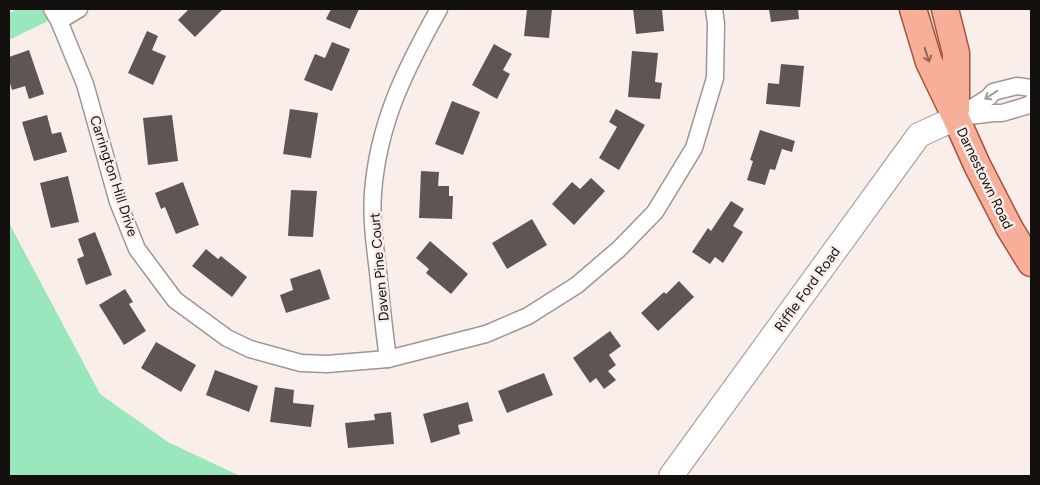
<svg xmlns="http://www.w3.org/2000/svg" width="1040" height="485" font-family="Figtree,sans-serif">
	<rect width="100%" height="100%" fill="#faeeeb"/>
	<!-- green -->
	<g fill="#9ae7bd">
		<polygon points="18,9 42,9 48,21 9,40 9,13"/>
		<polygon points="9,223 100,394 168,442 240,476 9,476"/>
	</g>
	<!-- building -->
	<g fill="#5f5653">
		<polygon points="189,9 223,9 195,37 178,20"/>
		<polygon points="331,9 359,9 350,29 326,19"/>
		<polygon points="527,9 552,9 549,38 524,36"/>
		<polygon points="633,9 662,9 664,31 636,34"/>
		<polygon points="769,9 798,9 799,19 771,22"/>
		<polygon points="147,31 158,36 152,50 166,56 153,85 128,73"/>
		<polygon points="332,42 350,49 332,91 304,80 315,54 325,58"/>
		<polygon points="494,44 512,54 503,70 510,74 497,99 472,85"/>
		<polygon points="29,50 44,94 29,99 25,86 12,90 9,80 9,57"/>
		<polygon points="632,51 658,53 655,82 662,83 660,99 628,97"/>
		<polygon points="781,64 804,66 800,107 766,104 768,83 779,84"/>
		<polygon points="452,101 480,112 463,155 435,144"/>
		<polygon points="290,109 318,113 311,158 283,154"/>
		<polygon points="616,109 645,125 619,170 599,158 617,127 609,122"/>
		<polygon points="47,115 52,134 61,132 67,152 34,161 22,122"/>
		<polygon points="172,115 178,161 148,165 143,118"/>
		<polygon points="760,130 795,141 792,152 782,149 775,170 770,169 765,185 747,180 753,161 750,160"/>
		<polygon points="421,171 439,172 438,186 449,186 449,196 453,196 452,219 419,218"/>
		<polygon points="68,176 79,222 51,228 40,183"/>
		<polygon points="591,178 605,191 574,225 552,204 572,182 580,189"/>
		<polygon points="183,182 199,225 176,234 165,207 161,209 155,193"/>
		<polygon points="291,190 317,191 313,237 288,236"/>
		<polygon points="731,201 744,209 733,226 743,232 723,263 715,257 710,264 692,252 708,228 711,231"/>
		<polygon points="532,219 547,245 507,269 492,243"/>
		<polygon points="95,232 112,275 86,285 77,259 84,256 78,239"/>
		<polygon points="430,241 468,274 451,294 426,273 429,269 416,258"/>
		<polygon points="206,249 218,259 221,256 247,277 232,297 192,266"/>
		<polygon points="320,269 330,299 286,313 280,295 293,290 290,279"/>
		<polygon points="679,281 694,297 658,331 641,313 664,292 666,294"/>
		<polygon points="125,289 133,302 129,304 146,331 124,345 99,305"/>
		<polygon points="610,331 621,346 609,355 616,365 608,371 616,380 604,389 596,378 590,383 573,358"/>
		<polygon points="156,342 196,365 181,392 141,368"/>
		<polygon points="215,370 258,386 249,412 206,395"/>
		<polygon points="544,373 553,395 507,413 498,391"/>
		<polygon points="275,387 294,390 293,403 314,405 311,427 270,422"/>
		<polygon points="468,402 473,421 458,425 460,434 431,443 423,414"/>
		<polygon points="391,412 394,444 348,448 345,423 375,420 374,414"/>
	</g>
	<g fill="none" stroke-linecap="round" stroke-linejoin="round">
		<defs>
			<g id="street">
				<polyline points="52,9 59,21 85,84 118,202 137,249 175,300 227,338 250,349 301,363 327,364 388,359 486,334 528,316 577,285 619,249 655,212 694,148 715,78 716,24 714,9"/>
				<polyline points="59,21 79,9"/>
				<polyline points="961,117 994,113 1002,113 1029,105 1031,103"/>
				<polyline points="956,118 989,97 993,92 1017,86 1031,88"/>
				<path d="M 388,359 C 384,330 381,301 378,272 C 375,246 371,219 373,193 C 378,123 406,68 439,9"/>
			</g>
			<polyline id="secondary" points="671,476 919,135 956,118"/>
			<g id="primary">
				<polyline points="913,9 929,62 956,118 977,165 1010,229 1031,263"/>
				<polyline points="945,9 956,53 956,109"/>
			</g>
		</defs>
		<!-- street casing -->
		<use href="#street" stroke="#a09592" stroke-width="19"/>
		<!-- secondary casing -->
		<use href="#secondary" stroke="#a09592" stroke-width="26"/>
		<!-- primary casing -->
		<use href="#primary" stroke="#a3543c" stroke-width="29"/>
		<!-- street -->
		<use href="#street" stroke="#fff" stroke-width="16"/>
		<!-- secondary -->
		<use href="#secondary" stroke="#fff" stroke-width="24"/>
		<!-- primary -->
		<use href="#primary" stroke="#f7af9a" stroke-width="26"/>
	</g>
	<!-- one-way arrows -->
	<defs><path id="oneway-shaft" d="M-6 0H5M1.5-3L5.5 0L1.5 3" fill="none" stroke-width="1.6" stroke-linecap="round" stroke-linejoin="round" transform="scale(1.25)"/></defs>
	<use stroke="#90675b" href="#oneway-shaft" transform="translate(927 55) rotate(72)"/>
	<use stroke="#a09f9e" href="#oneway-shaft" transform="translate(991 95) rotate(147)"/>
	<g text-anchor="middle" stroke-width="5" stroke-linejoin="round" paint-order="stroke">
		<!-- street labels -->
		<g font-size="14" fill="#120f0d" stroke="#faeeeb">
			<text transform="translate(114 176) rotate(72)" y="5">Carrington Hill Drive</text>
			<text transform="translate(985 178) rotate(64)" y="5">Darnestown Road</text>
			<text transform="translate(379 267) rotate(-95)" y="5">Daven Pine Court</text>
			<text transform="translate(807 289) rotate(-54)" y="5">Riffle Ford Road</text>
		</g>
	</g>
	<!-- border -->
	<rect width="1040" height="485" fill="none" stroke="#120f0d" stroke-width="20"/>
</svg>
